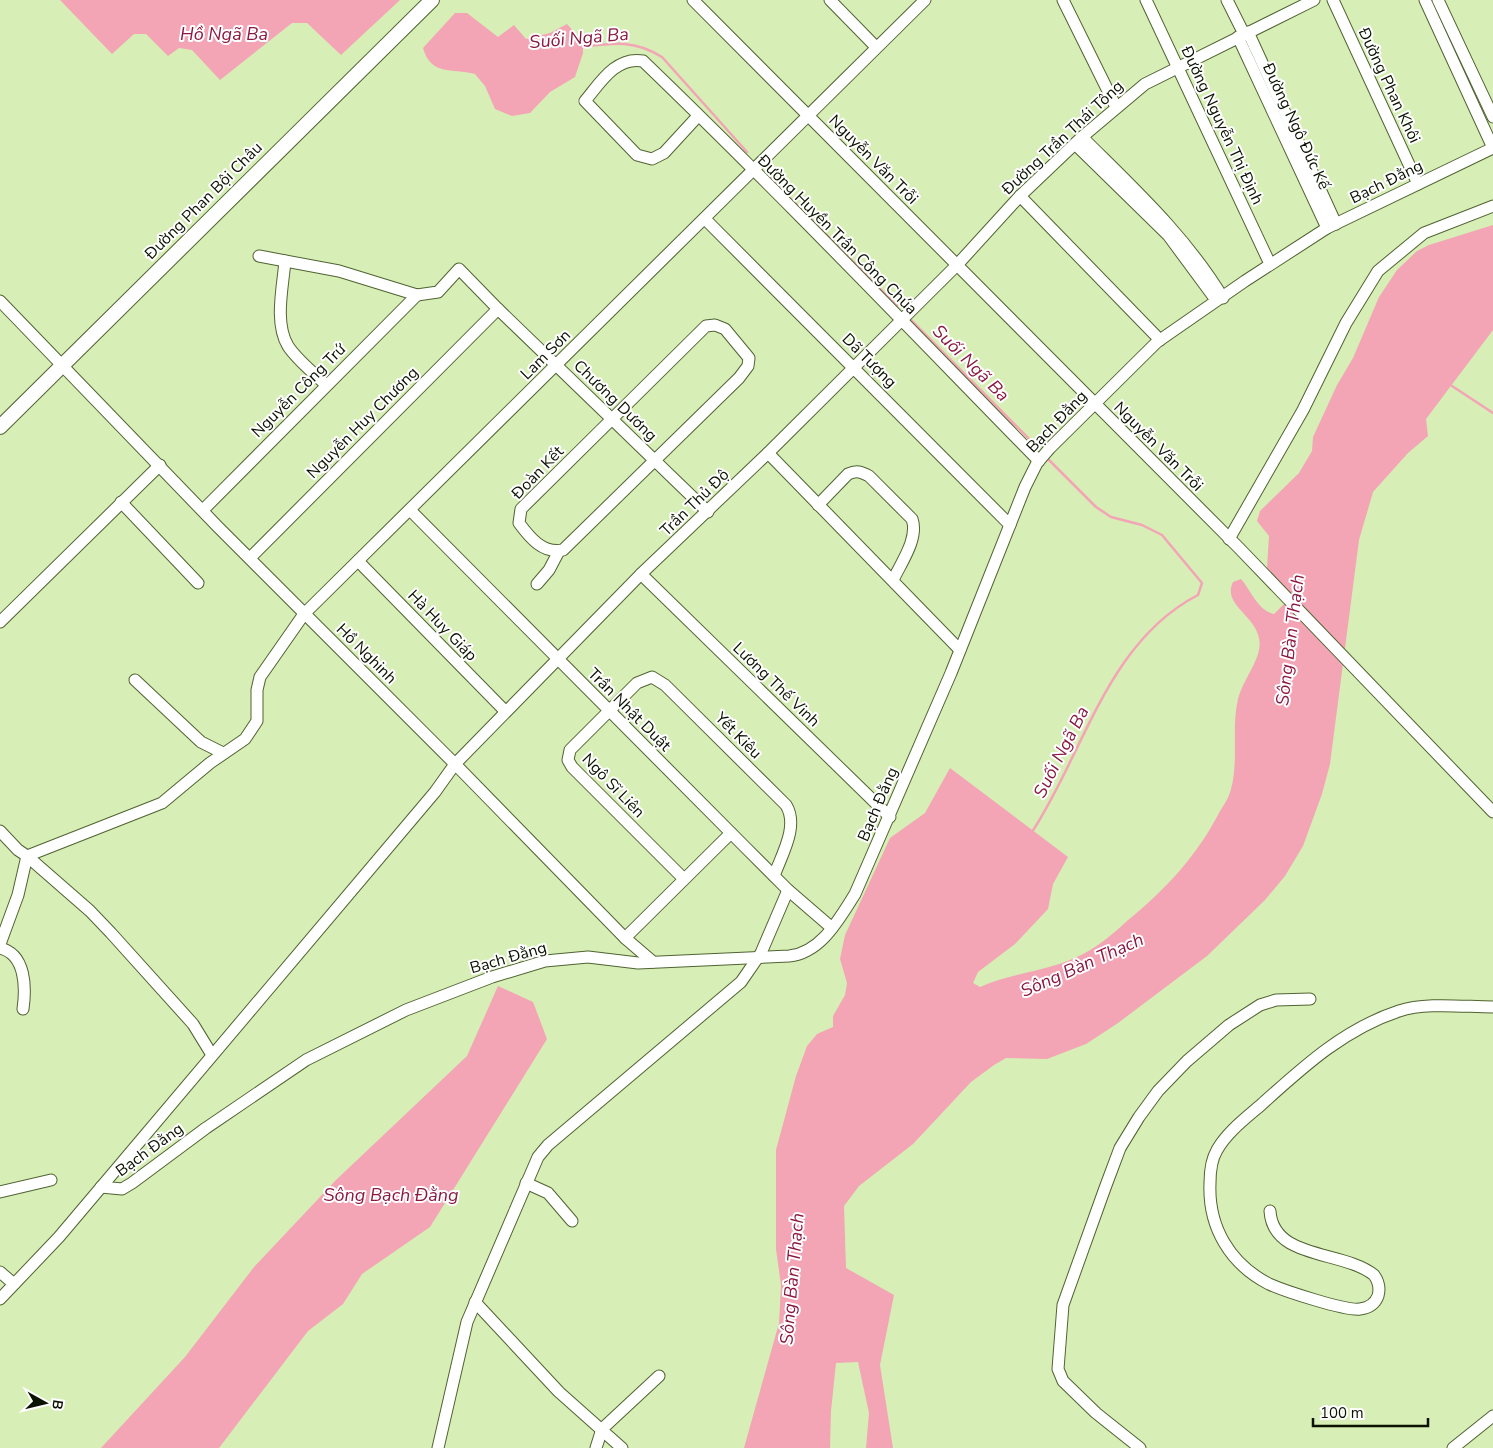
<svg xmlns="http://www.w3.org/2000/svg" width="1493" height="1448" font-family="'Nunito Sans',sans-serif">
	<rect width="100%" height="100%" fill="#d7eeb6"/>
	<!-- water -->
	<g fill="#f3a5b5">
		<polygon points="60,0 400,0 341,55 307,23 292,23 220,80 192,50 179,48 168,56 146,34 134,34 112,54"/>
		<path d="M 455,13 L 467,13 L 498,37 L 514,25 L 526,39 L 550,33 L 567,24 L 583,42 L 583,53 L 575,77 L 550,92 L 530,113 L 512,116 L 495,109 L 485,86 L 475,74 C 451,68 431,76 423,48 Z"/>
		<path d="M 1493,225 L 1493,330 L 1426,419 L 1428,436 L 1408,453 L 1373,492 L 1359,540 L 1330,764 L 1322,794 L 1303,846 L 1285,876 L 1265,900 L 1207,956 L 1118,1023 L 1086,1044 L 1047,1059 L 1006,1058 L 994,1065 L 971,1082 L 913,1144 L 859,1186 L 844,1206 L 846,1268 L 894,1295 L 880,1365 L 893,1448 L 866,1448 L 869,1413 L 858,1362 L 836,1363 L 831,1411 L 830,1448 L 744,1448 L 779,1323 L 781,1285 L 776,1249 L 776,1150 L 796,1076 L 807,1046 L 817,1034 L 833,1027 L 833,1016 L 845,995 L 847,983 L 840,959 L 845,935 L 890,838 L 925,813 L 950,768 L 1068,857 L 1053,884 L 1048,909 L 1015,944 L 978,972 L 973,983 L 980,987 C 1013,972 1053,971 1085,953 C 1100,945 1114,933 1127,921 C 1165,890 1196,857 1219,813 C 1223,806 1229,798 1231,789 C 1239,760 1231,729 1238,699 C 1242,683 1253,670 1258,654 C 1269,618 1220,609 1233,582 L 1241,579 C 1251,590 1257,610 1274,614 L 1291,597 L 1267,568 L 1269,536 L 1257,521 L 1260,511 L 1299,473 L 1312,451 L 1313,437 L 1337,385 L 1353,358 L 1379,297 L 1397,270 L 1417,251 L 1429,245 Z"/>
		<polygon points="498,986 533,1002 547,1039 430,1227 362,1274 343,1304 308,1331 219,1448 101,1448 185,1357 254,1267 336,1180 467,1056"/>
	</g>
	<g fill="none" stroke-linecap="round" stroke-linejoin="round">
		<!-- stream -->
		<g stroke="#f3a5b5" stroke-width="2.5">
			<path d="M 581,47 C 612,43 634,39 662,57 L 747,152"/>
			<polyline points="766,174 897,306"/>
			<polyline points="911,320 1035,445"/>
			<polyline points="1452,386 1493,413"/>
			<path d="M 1032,832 C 1084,753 1107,642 1198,595 L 1202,583 L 1162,535 L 1142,525 L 1111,517 L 1096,507 L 1048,459"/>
		</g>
		<defs>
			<g id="minor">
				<polyline points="693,0 1239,548 1493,812"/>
				<polyline points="830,0 876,47"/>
				<polyline points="1063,0 1116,107"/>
				<polyline points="1146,0 1270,264"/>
				<polyline points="1227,0 1244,34"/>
				<polyline points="1333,0 1418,184"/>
				<polyline points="1438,0 1493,117"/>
				<polyline points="1248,32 1336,224"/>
				<polyline points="1238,37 1327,228"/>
				<path d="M 698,116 L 664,153 L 652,159 L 637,155 L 585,101 C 600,83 616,56 643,61 C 778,191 908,327 1039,461"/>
				<path d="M 1082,137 C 1133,188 1185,235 1223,298"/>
				<polyline points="1075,144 1168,235 1213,296"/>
				<polyline points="1020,196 1160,340"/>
				<polyline points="705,219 1010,525"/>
				<polyline points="259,256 339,271 417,295 438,292 459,269 498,309 708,512"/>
				<path d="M 285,261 C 283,286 274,323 288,346 C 297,360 314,373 326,385"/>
				<polyline points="0,301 218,527 455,764 625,938 653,962"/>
				<path d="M 715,325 L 725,329 L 749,358 L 748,366 L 739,378 L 563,550 C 543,554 530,538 519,523 L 521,509 L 706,326 Z"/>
				<polyline points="768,453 960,650"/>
				<polyline points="121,502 198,583"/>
				<path d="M 818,505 L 848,474 C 857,470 861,472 869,476 L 912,519 C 919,538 901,563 893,580"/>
				<polyline points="203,510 417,295"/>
				<polyline points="410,510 745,847 788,890 832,928"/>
				<polyline points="1229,539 1303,410 1346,323 1378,271 1424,233 1493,206"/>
				<polyline points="250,558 498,309"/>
				<polyline points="358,561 505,711"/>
				<polyline points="641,574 890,817"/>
				<polyline points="537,584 549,570 559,551"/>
				<polyline points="0,622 160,465"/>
				<polyline points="135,680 201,742 223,753"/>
				<polyline points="0,831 18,850 27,856 18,895 0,944"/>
				<path d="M 684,879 L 572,767 L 568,760 L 570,750 L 637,683 L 652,677 L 665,685 L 786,805 C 799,826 782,854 774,876"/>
				<polyline points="625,938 731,833"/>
				<path d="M 0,948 C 26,954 26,988 23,1009"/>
				<polyline points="212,1055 193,1024 111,933 90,911 27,856 162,803 210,763 245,739 257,721 257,690 260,677 304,614 925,0"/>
				<polyline points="526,1183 548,1193 572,1221"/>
				<path d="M 101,1187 L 122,1189 L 132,1183 L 206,1128 L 306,1060 L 406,1010 L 492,977 L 545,961 L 588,957 L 638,963 L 789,956 C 821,953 839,919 855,894 L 951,673 L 1025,487 L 1037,463 L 1050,448 L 1157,342 L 1245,281 L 1327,228 L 1493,148 L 1425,0"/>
				<polyline points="0,1192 51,1180"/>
				<path d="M 1270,1211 C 1273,1260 1343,1250 1374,1275 C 1379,1282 1380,1289 1378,1296 C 1375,1304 1368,1308 1360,1309 C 1345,1311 1285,1291 1269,1284 C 1230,1264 1208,1227 1210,1183 C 1210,1171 1211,1160 1217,1150 C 1227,1132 1246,1118 1262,1104 C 1303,1067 1344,1029 1399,1011 C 1425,1002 1465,1007 1493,1007"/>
				<polyline points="0,1272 14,1284"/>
				<polyline points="0,1299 59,1237 435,792 455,764 641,574 768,453 957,265 1020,196 1082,137 1145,84 1314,0"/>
				<polyline points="475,1302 559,1392 622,1448"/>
				<polyline points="438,1448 467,1322 538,1157 548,1145 741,982 761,953 788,890"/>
				<polyline points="596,1448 602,1429 659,1376"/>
				<polyline points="1140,1448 1096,1413 1063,1381 1058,1369 1063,1305 1105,1188 1120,1148 1139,1117 1158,1091 1187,1061 1229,1025 1260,1005 1276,1000 1310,999"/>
				<polyline points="1453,1448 1493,1416"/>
			</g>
			<polyline id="major" points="0,427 432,0"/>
		</defs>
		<!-- minor casing -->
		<use href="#minor" stroke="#506331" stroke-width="13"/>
		<!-- major casing -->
		<use href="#major" stroke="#506331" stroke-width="16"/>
		<!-- minor -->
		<use href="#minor" stroke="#fff" stroke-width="11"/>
		<!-- major -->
		<use href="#major" stroke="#fff" stroke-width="14"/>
	</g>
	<g text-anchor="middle" stroke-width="4" stroke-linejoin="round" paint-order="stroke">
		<!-- street labels -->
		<g font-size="16" fill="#0b1201" stroke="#fff">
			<text transform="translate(1390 85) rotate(65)" y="6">Đường Phan Khôi</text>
			<text transform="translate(1223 125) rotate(65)" y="6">Đường Nguyễn Thị Định</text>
			<text transform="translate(1297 126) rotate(65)" y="6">Đường Ngô Đức Kế</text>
			<text transform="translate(1062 137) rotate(-43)" y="6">Đường Trần Thái Tông</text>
			<text transform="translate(874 159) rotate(45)" y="6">Nguyễn Văn Trỗi</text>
			<text transform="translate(1386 181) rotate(-26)" y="6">Bạch Đằng</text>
			<text transform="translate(203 200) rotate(-45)" y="6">Đường Phan Bội Châu</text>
			<text transform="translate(838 234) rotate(45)" y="6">Đường Huyền Trân Công Chúa</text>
			<text transform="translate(545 354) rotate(-45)" y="6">Lam Sơn</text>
			<text transform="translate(870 360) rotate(45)" y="6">Dã Tượng</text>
			<text transform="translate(298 390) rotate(-45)" y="6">Nguyễn Công Trứ</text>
			<text transform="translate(616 400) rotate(44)" y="6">Chương Dương</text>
			<text transform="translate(1056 421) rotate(-46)" y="6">Bạch Đằng</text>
			<text transform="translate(362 422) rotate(-45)" y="6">Nguyễn Huy Chương</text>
			<text transform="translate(1159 446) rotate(45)" y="6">Nguyễn Văn Trỗi</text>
			<text transform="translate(537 472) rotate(-46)" y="6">Đoàn Kết</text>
			<text transform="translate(694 502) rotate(-44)" y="6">Trần Thủ Độ</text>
			<text transform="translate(443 625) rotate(46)" y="6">Hà Huy Giáp</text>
			<text transform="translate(367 653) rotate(45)" y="6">Hồ Nghinh</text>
			<text transform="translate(777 684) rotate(44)" y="6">Lương Thế Vinh</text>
			<text transform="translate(630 709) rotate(45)" y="6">Trần Nhật Duật</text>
			<text transform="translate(739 735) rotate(45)" y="6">Yết Kiêu</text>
			<text transform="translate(614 785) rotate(46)" y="6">Ngô Sĩ Liên</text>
			<text transform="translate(877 804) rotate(-67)" y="6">Bạch Đằng</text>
			<text transform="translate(508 957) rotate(-16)" y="6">Bạch Đằng</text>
			<text transform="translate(149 1149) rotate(-36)" y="6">Bạch Đằng</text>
		</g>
		<!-- water labels -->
		<g font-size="18" font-style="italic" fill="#8a1840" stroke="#fff">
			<text x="224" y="40">Hồ Ngã Ba</text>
			<text transform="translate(579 38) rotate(-5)" y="6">Suối Ngã Ba</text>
			<text transform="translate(971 363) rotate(45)" y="6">Suối Ngã Ba</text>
			<text transform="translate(1290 640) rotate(-83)" y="6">Sông Bàn Thạch</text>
			<text transform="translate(1061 752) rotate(-63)" y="6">Suối Ngã Ba</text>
			<text transform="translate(1082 965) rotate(-24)" y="6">Sông Bàn Thạch</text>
			<text x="391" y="1201">Sông Bạch Đằng</text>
			<text transform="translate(792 1279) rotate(-85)" y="6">Sông Bàn Thạch</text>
		</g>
	</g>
	<!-- north arrow -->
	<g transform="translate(45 1403) rotate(98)" stroke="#ffffff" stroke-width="4" paint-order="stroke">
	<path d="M0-4L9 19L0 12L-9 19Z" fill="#0b1201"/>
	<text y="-8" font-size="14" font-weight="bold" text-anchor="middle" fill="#0b1201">B</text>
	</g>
	<!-- scale -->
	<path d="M1313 1418v8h115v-8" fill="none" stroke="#0b1201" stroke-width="2.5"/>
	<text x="1320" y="1418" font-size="15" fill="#0b1201" stroke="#ffffff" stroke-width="4" paint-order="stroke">100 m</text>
</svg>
